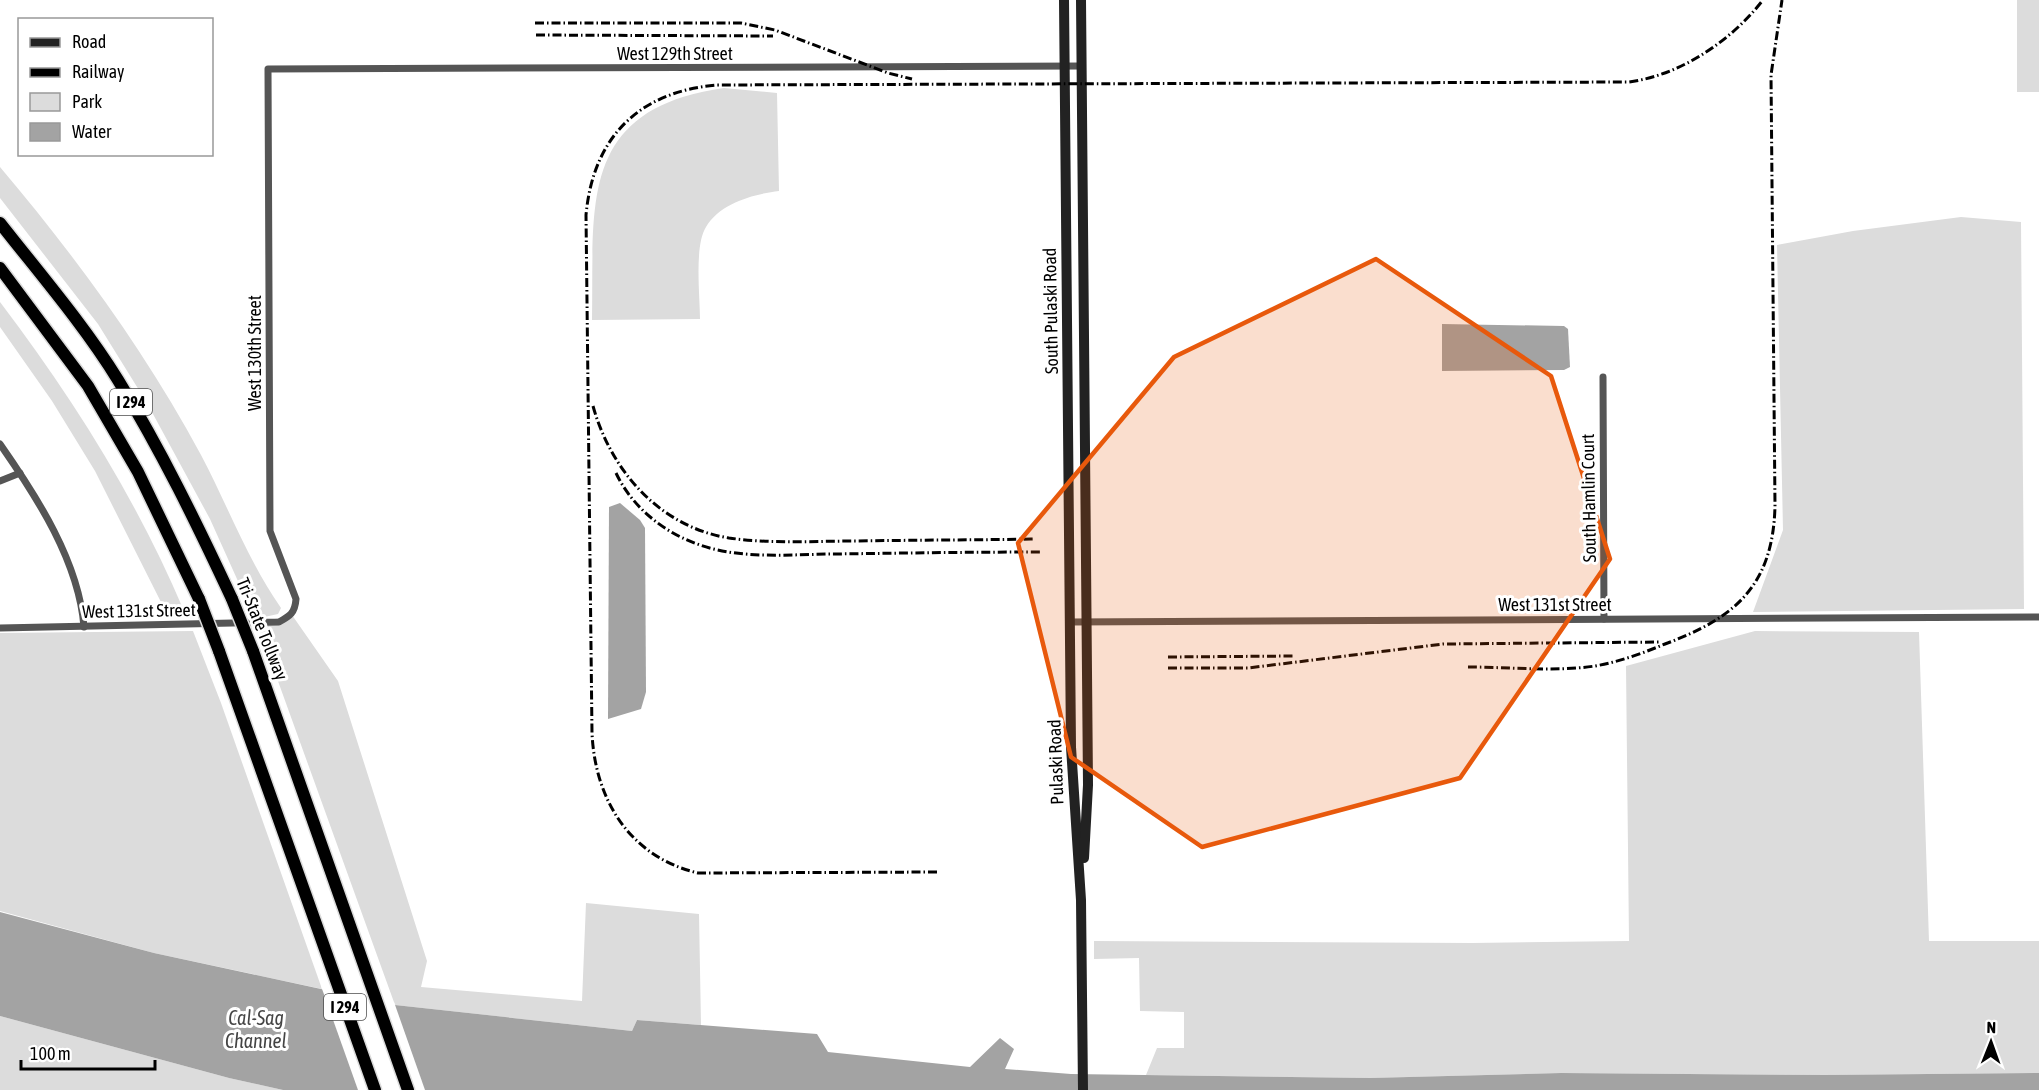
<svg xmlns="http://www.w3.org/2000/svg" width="2039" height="1090" font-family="'Asap Condensed',sans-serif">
	<rect width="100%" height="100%" fill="#fff"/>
	<!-- green -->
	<g fill="#dcdcdc">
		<rect x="2017" y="0" width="22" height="92"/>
		<path d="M 724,88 L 777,93 L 779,191 C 754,194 720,203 706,227 C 694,246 700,296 700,319 L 592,320 C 594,203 578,109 724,88 Z"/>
		<path d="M 0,167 C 76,257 145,351 201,455 C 228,506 248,561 281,608 L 278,614 L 255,619 L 210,519 L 147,403 L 98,324 L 0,198 Z"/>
		<polygon points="1961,217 2021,222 2024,609 1753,612 1783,530 1777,245 1853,231"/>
		<path d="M 0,302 C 73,398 137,500 184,611 L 166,612 L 95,471 L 52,401 L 0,327 Z"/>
		<polygon points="292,615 338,681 427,961 421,987 582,1001 586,903 699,914 701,1025 637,1020 632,1031 395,1005 257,623"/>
		<polygon points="193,631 221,703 322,989 154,953 0,911 0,633"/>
		<polygon points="1755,631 1919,632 1929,941 2039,941 2039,1073 1825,1075 1561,1073 1370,1078 1146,1075 1157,1048 1184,1048 1184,1012 1140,1011 1139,958 1094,959 1094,941 1472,943 1629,941 1626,666"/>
		<polygon points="0,1016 229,1078 283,1090 0,1090"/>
	</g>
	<!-- water -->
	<g fill="#a3a3a3">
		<polygon points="1442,324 1564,326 1568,329 1570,367 1564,370 1442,371"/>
		<polygon points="620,503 640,520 645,528 646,692 641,709 608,719 609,507"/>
		<polygon points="0,912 154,953 395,1005 632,1031 637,1020 817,1034 828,1052 970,1067 1000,1038 1014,1049 1005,1069 1071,1074 1370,1078 1561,1073 1825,1075 2039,1073 2039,1090 283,1090 229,1078 0,1016"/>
	</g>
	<!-- pier -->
	<polygon fill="#fff" points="321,986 394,1002 425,1090 358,1090"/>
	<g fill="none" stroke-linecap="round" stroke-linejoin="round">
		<defs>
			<g id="motorway">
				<path d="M 0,223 C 40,274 84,325 118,380 C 161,450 197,524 232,599"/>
				<polyline points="0,268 88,386 138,472 199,599"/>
				<polyline points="219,651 375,1090"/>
				<polyline points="253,651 408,1090"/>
			</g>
		</defs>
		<!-- motorway casing -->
		<use href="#motorway" stroke="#dbdbdb" stroke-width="15"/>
		<!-- minor -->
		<g stroke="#555" stroke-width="7">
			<polyline points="1603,377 1604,619"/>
			<path d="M 0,444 C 37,497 79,562 84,627"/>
			<polyline points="0,481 20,473"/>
			<polyline points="1070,622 2039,617"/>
			<path d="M 0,628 L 279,622 C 290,616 295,613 296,599 L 270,531 L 268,69 L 1082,66"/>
		</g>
		<!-- secondary -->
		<g stroke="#222" stroke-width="10">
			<polyline points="1064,0 1071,747 1081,900 1083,1090"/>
			<polyline points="1081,0 1088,785 1084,858"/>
		</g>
		<!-- motorway -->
		<use href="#motorway" stroke="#000" stroke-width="12"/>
		<!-- rail -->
		<g stroke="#000" stroke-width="3" stroke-dasharray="9 3 1.5 3" stroke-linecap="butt">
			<polyline points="535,23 741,23 775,30 888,73 912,79"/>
			<polyline points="536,35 773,36"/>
			<path d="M 593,406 C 611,471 660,527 729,538 C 771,544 815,541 857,541 C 917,540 976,540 1035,539"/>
			<path d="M 616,473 C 632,507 664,533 700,545 C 743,560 792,554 836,554 C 905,553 973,552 1042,552"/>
			<polyline points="1168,657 1294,656"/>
			<path d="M 1468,667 C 1509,667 1554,672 1595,666 C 1619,662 1643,653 1665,644 C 1735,618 1773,586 1775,506 L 1771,75 L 1782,0"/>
			<polyline points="1168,668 1248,668 1443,644 1661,642"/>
			<path d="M 937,872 L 698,873 C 630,857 595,800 592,733 L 586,215 C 593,138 638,92 716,85 L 1629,82 C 1681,75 1731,41 1763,0"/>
		</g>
		<defs>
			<g id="motorway-bridge">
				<polyline points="199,599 219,651"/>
				<polyline points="232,599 253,651"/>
			</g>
		</defs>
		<!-- motorway-bridge casing -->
		<use href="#motorway-bridge" stroke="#dbdbdb" stroke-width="15" stroke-linecap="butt"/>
		<!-- motorway-bridge -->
		<use href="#motorway-bridge" stroke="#000" stroke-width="12"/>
	</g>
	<!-- marked area -->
	<path fill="#e8590c" fill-opacity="0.2" stroke="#e8590c" stroke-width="4.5" stroke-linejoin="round" d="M 1376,259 L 1551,376 L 1610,559 L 1460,778 L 1202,847 L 1071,757 L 1018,543 L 1174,357 Z"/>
	<g text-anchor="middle" stroke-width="6" stroke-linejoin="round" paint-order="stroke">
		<!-- shield labels -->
		<g fill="#fff" stroke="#4c4c4c" stroke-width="1.5">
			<rect x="110" y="389" width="42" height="26" rx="4.5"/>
			<rect x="324" y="994" width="42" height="26" rx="4.5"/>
		</g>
		<g font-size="16" font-weight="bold" fill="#000">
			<text x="131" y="408">I 294</text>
			<text x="345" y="1013">I 294</text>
		</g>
		<!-- street labels -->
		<g font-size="18" fill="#000" stroke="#fff">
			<text x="675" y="60">West 129th Street</text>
			<text transform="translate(1051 311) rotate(-91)" y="6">South Pulaski Road</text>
			<text transform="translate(255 353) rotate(-90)" y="6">West 130th Street</text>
			<text transform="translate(1589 498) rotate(-91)" y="6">South Hamlin Court</text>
			<text x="1555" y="611">West 131st Street</text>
			<text transform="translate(139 611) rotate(-1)" y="6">West 131st Street</text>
			<text transform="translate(262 629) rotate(68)" y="6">Tri-State Tollway</text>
			<text transform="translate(1056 762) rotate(-92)" y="6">Pulaski Road</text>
		</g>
		<!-- water labels -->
		<g font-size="20" font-style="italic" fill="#444" stroke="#fff">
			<text x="256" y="1025">Cal-Sag<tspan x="256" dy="23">Channel</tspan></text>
		</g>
	</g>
	<!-- legend -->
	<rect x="18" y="18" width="195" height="138" fill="#ffffff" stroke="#999999" stroke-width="1.5"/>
	<rect x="30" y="38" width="30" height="9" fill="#222222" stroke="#999999" stroke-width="1.5"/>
	<text x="72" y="48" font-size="18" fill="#000000">Road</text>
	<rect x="30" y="68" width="30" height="9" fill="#000000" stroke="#999999" stroke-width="1.5"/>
	<text x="72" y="78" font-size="18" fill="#000000">Railway</text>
	<rect x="30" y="93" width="30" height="18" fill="#dcdcdc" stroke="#999999" stroke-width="1.5"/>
	<text x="72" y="108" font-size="18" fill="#000000">Park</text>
	<rect x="30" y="123" width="30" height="18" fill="#a3a3a3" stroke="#999999" stroke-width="1.5"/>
	<text x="72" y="138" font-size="18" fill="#000000">Water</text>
	<!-- north arrow -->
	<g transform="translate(1991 1042) rotate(1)" stroke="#ffffff" stroke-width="4.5" paint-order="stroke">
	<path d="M0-4.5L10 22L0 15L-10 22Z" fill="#000000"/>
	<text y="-9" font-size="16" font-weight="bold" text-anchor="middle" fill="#000000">N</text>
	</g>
	<!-- scale -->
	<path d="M21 1060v9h134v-9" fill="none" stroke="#000000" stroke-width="3"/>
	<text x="30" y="1060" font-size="18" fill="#000000" stroke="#ffffff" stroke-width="4.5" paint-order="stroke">100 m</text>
</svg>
